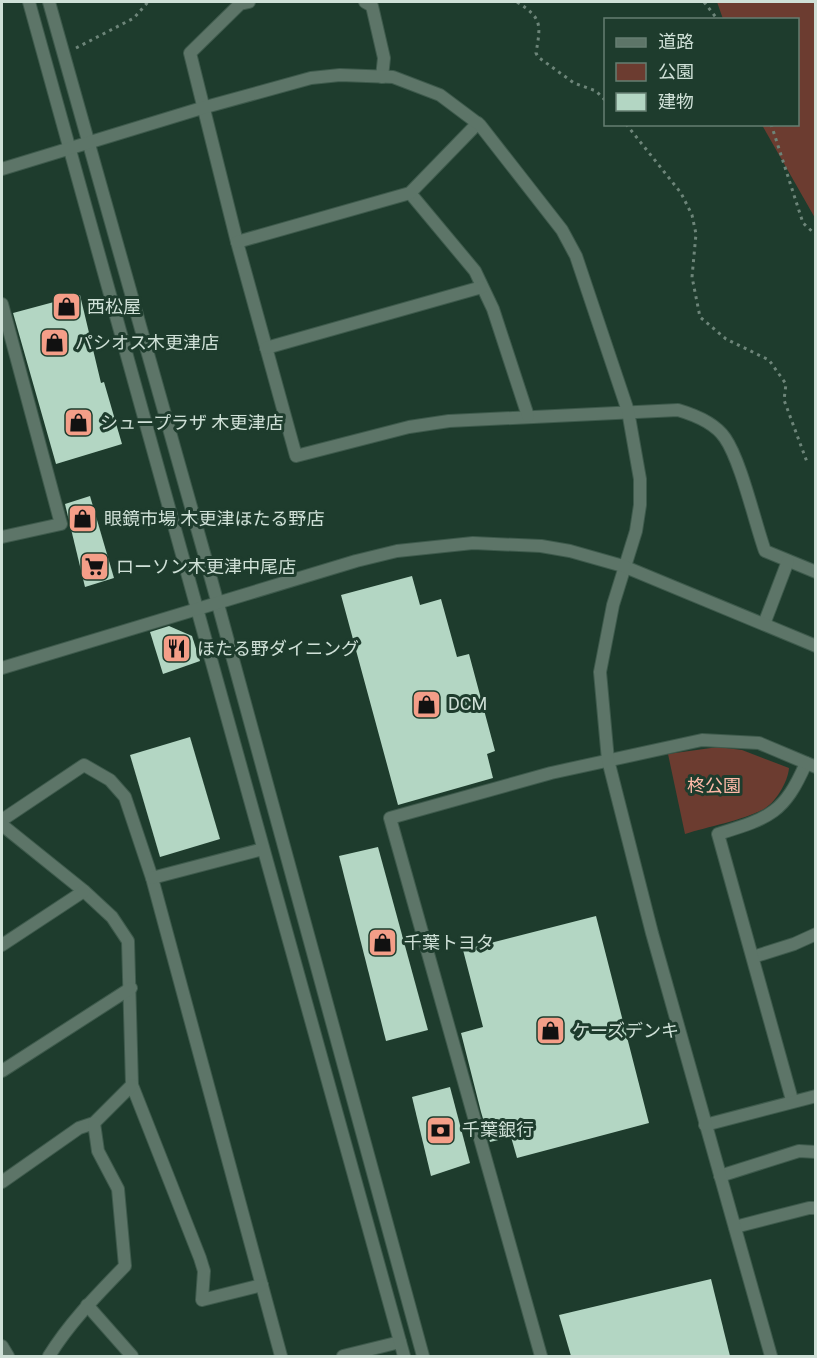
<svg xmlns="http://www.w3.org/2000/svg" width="817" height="1358" font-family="Roboto,'Noto Sans JP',sans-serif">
	<rect width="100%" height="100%" fill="#1e3c2d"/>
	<!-- green -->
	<g fill="#6c3c30">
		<polygon points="717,2 815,2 815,218 762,125 798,124 798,20 723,19"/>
		<path d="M 718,747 L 742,750 L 789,768 C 788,782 775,804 762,810 C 743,820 707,827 685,834 L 668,754 Z"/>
	</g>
	<!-- building -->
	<g fill="#b3d6c3">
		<polygon points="80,295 101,383 104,382 122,444 56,464 13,313"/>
		<polygon points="90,496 114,578 85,587 65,504"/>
		<polygon points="412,576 420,605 441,599 457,657 469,654 495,751 487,754 493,778 398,805 341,595"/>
		<polygon points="169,626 192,636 200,661 163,674 150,632"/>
		<polygon points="190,737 220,839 160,857 130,755"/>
		<polygon points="378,847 428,1030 386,1041 339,856"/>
		<polygon points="596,916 649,1123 517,1158 511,1137 490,1142 481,1112 461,1033 483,1027 463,950"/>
		<polygon points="450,1087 470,1163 431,1176 412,1097"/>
		<polygon points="711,1279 730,1356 571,1356 559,1315"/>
	</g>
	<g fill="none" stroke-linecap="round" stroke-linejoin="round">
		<defs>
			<polyline id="pedestrian" points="720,1176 799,1151 816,1152"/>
			<g id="minor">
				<path d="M 249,2 L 240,4 L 190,53 L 237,242 L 296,456 L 409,427 L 449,421 L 678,410 C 695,415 715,423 725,438 C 741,461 755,523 765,551 L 816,572"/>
				<polyline points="365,2 372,6 384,58 382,77"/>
				<polyline points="410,193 475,271 493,309 528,416"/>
				<polyline points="237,242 410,193 478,123"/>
				<polyline points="2,304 61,524 2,537"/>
				<polyline points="266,348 482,287"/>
				<polyline points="764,624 788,561"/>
				<polyline points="2,820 84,765 110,780 125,797 152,878 281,1356"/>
				<polyline points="2,825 84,891 112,917 128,941 132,1085 200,1258 204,1271 202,1300 262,1285"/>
				<polyline points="152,878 263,849"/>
				<polyline points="2,945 84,891"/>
				<polyline points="753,957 794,944 816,934"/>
				<polyline points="2,1071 131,988"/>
				<path d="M 792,1100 L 718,834 C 769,818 784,814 806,763"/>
				<polyline points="705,1125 816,1096"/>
				<polyline points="2,1182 79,1128 94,1123 132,1085"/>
				<polyline points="735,1227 809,1208 816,1208"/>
				<polyline points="87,1305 132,1356"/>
				<polyline points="2,1346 8,1356"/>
				<path d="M 49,1356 C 70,1322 97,1295 125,1266 L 118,1189 L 98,1151 L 94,1123"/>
				<polyline points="343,1356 400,1342"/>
				<polyline points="541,1356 390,818 551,773 702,740 759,743 816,767"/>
			</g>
			<g id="tertiary">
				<polyline points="29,2 404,1356"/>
				<polyline points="49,2 204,553 423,1356"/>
				<polyline points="2,169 202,108 311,78 340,75 393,77 440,95 480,125 562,230 576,256 628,411 640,479 640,505 636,531 613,605 600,672 608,760 652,933 771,1356"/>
				<polyline points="2,668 356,561 397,551 473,543 541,546 570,551 623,566 816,646"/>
			</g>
		</defs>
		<!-- pedestrian casing -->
		<use href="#pedestrian" stroke="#3e5a4c" stroke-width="14"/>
		<!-- minor casing -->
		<use href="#minor" stroke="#3e5a4c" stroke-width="14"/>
		<!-- tertiary casing -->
		<use href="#tertiary" stroke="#3e5a4c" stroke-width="14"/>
		<!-- path -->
		<g stroke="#6d8579" stroke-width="3" stroke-dasharray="3 4.5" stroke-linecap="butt">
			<path d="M 517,2 C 542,18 541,24 536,53 L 538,57 L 574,83 L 596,91 L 606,101"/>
			<polyline points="704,2 718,20"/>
			<polyline points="76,48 134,18 148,2"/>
			<polyline points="626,124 681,193 692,215 696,234 692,277 700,317 726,339 769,360 786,384 784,400 807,462"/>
			<polyline points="771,124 803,223 816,235"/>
		</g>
		<!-- pedestrian -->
		<use href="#pedestrian" stroke="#5d7568" stroke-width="12"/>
		<!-- minor -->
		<use href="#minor" stroke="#5d7568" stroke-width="12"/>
		<!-- tertiary -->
		<use href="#tertiary" stroke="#5d7568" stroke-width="12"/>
	</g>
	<!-- icons -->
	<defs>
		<symbol id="shop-square" viewBox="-11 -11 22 22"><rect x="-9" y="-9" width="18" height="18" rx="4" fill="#f49e88" stroke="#1e3c2d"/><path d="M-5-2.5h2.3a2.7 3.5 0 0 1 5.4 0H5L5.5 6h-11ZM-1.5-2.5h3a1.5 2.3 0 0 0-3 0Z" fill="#111"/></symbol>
		<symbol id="supermarket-square" viewBox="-11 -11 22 22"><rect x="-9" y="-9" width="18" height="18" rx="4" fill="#f49e88" stroke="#1e3c2d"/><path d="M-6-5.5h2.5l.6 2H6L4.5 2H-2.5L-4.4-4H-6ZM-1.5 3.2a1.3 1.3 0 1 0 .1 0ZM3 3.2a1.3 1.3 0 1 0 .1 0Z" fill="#111"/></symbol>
		<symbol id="restaurant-square" viewBox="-11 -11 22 22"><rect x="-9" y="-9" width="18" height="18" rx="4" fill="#f49e88" stroke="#1e3c2d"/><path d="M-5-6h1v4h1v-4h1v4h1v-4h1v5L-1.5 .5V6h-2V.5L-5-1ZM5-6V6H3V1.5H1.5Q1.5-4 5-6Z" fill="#111"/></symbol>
		<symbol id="bank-square" viewBox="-11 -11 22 22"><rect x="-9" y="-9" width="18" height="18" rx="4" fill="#f49e88" stroke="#1e3c2d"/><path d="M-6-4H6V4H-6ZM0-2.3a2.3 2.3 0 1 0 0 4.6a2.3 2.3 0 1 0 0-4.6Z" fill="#111"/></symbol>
	</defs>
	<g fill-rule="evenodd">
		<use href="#shop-square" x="50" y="290" width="33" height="33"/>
		<use href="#shop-square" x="38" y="326" width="33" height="33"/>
		<use href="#shop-square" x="62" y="406" width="33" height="33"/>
		<use href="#shop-square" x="66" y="502" width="33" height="33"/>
		<use href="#supermarket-square" x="78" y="550" width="33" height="33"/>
		<use href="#restaurant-square" x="160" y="632" width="33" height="33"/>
		<use href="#shop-square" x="410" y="688" width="33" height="33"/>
		<use href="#shop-square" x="366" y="926" width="33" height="33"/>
		<use href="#shop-square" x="534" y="1014" width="33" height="33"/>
		<use href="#bank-square" x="424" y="1114" width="33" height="33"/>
	</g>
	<g text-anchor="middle" stroke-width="6" stroke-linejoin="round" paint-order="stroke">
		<!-- poi labels -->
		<g font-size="18" fill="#cfe0d7" stroke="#1e3c2d" text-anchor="start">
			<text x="87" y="313">西松屋</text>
			<text x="75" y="349">パシオス木更津店</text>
			<text x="100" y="429">シュープラザ 木更津店</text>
			<text x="104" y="525">眼鏡市場 木更津ほたる野店</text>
			<text x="116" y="573">ローソン木更津中尾店</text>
			<text x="197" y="655">ほたる野ダイニング</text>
			<text x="448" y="710">DCM</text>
			<text x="404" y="949">千葉トヨタ</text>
			<text x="572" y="1037">ケーズデンキ</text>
			<text x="462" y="1136">千葉銀行</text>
		</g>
		<!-- park labels -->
		<g font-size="18" fill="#ffbaa8" stroke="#1e3c2d">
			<text x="714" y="792">柊公園</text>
		</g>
	</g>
	<!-- border -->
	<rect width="817" height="1358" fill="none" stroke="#cfe0d7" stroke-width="6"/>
	<!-- legend -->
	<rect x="604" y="18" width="195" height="108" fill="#1e3c2d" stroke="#657e71" stroke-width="1.5"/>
	<rect x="616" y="38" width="30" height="9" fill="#5d7568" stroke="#657e71" stroke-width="1.5"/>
	<text x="658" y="48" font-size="18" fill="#cfe0d7">道路</text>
	<rect x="616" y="63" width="30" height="18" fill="#6c3c30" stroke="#657e71" stroke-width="1.5"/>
	<text x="658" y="78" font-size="18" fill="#cfe0d7">公園</text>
	<rect x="616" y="93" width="30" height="18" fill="#b3d6c3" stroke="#657e71" stroke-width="1.5"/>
	<text x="658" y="108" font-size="18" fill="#cfe0d7">建物</text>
</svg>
